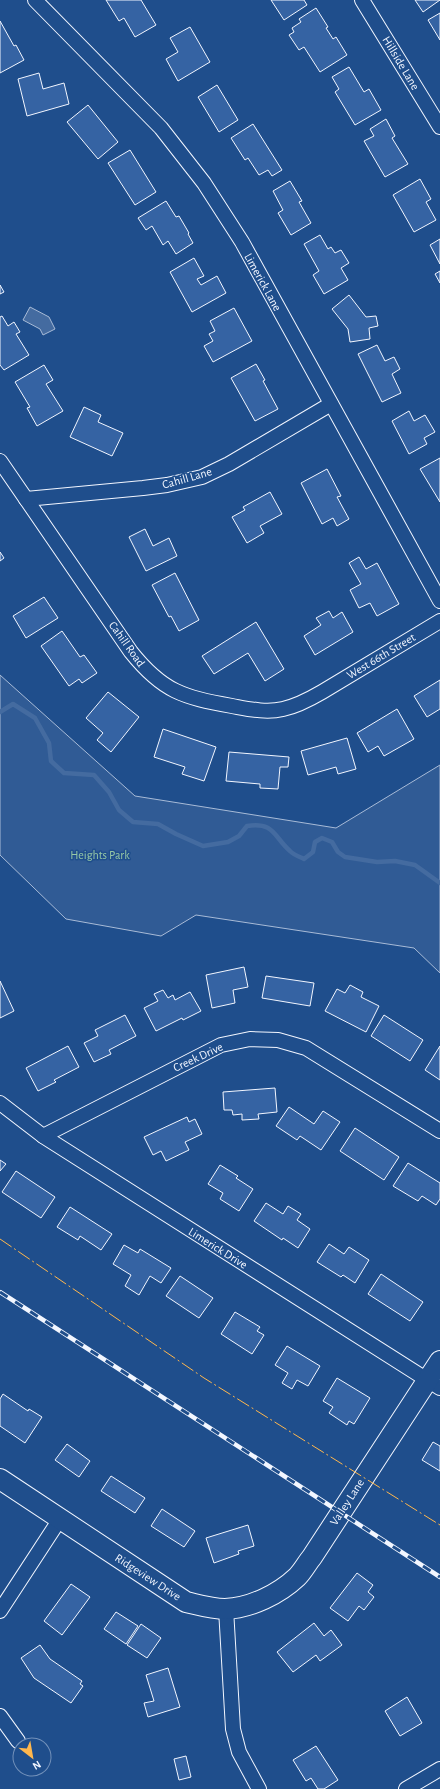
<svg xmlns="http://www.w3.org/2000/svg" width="440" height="1789" font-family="'Alegreya Sans',sans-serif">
	<rect width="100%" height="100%" fill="#1f4e8c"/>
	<!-- built -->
	<polygon fill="#305b95" stroke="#a8bbd7" points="0,675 135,796 336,828 440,765 440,973 414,948 196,915 161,936 66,919 0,855"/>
	<!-- water -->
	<polygon fill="#446ba0" stroke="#a8bbd7" points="30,307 49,317 55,329 43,335 40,329 23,320"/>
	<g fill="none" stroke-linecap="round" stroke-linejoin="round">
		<!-- stream -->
		<path stroke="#446ba0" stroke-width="4.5" d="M 0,712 L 13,704 L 35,718 L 49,743 L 51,761 L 64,773 L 94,775 L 109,792 L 119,810 L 133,822 L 158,824 L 176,834 L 203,846 L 228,842 L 239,836 L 247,826 C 275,822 273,836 290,851 C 294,855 300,857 304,859 L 313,852 L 315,842 L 322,838 L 332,842 L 338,852 L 345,857 L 377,862 L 395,861 L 415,865 L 440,883"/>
	</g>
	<!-- building -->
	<g fill="#3563a3" stroke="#f2f6ff">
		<polygon points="106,0 141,0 156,25 135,37 124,18 119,21"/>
		<polygon points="271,0 304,0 307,5 284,20"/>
		<polygon points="415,0 440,0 423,12"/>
		<polygon points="316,8 328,27 326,28 333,39 336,37 347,55 320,72 304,47 299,50 289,35 294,32 292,28 301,22 299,19"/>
		<polygon points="440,13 440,40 428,20"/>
		<polygon points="0,21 14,46 16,45 24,60 0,73"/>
		<polygon points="190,27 210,62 178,81 166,59 178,52 170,38"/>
		<polygon points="349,67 364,92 369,89 381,110 355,125 335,92 339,89 332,77"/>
		<polygon points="39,73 43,89 64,83 69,104 27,116 18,79"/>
		<polygon points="217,85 238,120 219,132 198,97"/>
		<polygon points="88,105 118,142 98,159 67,122"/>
		<polygon points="386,119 395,136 392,138 408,164 385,177 364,141 374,136 370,129"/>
		<polygon points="253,124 282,170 272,176 268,170 259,175 248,158 245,160 231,138"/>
		<polygon points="130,150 156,192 135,205 108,163"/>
		<polygon points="420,179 431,199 426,202 436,220 414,232 393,195"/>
		<polygon points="290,181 302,201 299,202 311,223 291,235 278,213 283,210 273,191"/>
		<polygon points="166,201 176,217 179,216 189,233 188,234 193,243 176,254 168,241 163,245 152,226 146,230 138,218"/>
		<polygon points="320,235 328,249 331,247 335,253 341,250 349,263 341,268 348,280 324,294 313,275 319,271 304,244"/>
		<polygon points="440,239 440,264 430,245"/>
		<polygon points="194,258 204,276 197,279 201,285 217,276 226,293 192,312 170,272"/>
		<polygon points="440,271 440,283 435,274"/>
		<polygon points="0,285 4,292 0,294"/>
		<polygon points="349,295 366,317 376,316 378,326 369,328 370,339 350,342 348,329 332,309"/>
		<polygon points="234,308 252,341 213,362 204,346 213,341 209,334 215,331 210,321"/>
		<polygon points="2,316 8,326 14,322 20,332 16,334 29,355 4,370 0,365 0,317"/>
		<polygon points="377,345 385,361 394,357 400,369 392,374 401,393 382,402 358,354"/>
		<polygon points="256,364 265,380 263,381 278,409 255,421 231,378"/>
		<polygon points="44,365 53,380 46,384 63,411 37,426 27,408 30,407 15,382"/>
		<polygon points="84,407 101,415 98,422 123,433 112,456 70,437"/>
		<polygon points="409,411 414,421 425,415 435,432 424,438 427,444 409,454 392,421"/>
		<polygon points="440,458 440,502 420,469"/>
		<polygon points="327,469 341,496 337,497 349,519 337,526 333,518 322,524 301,483"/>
		<polygon points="270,492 282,514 260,526 264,533 247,543 232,517 245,510 243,507"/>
		<polygon points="145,529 153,546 169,538 177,556 146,571 129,537"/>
		<polygon points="0,552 4,558 0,561"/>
		<polygon points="359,557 366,569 377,563 399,604 377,616 370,603 359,608 350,590 361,584 349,563"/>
		<polygon points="175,573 199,620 179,631 171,616 169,617 152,585"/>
		<polygon points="44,597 58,618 26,638 13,616"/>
		<polygon points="329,611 333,618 342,612 353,632 315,655 304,636 321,625 316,618"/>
		<polygon points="256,622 284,669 265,681 248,653 214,674 202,656"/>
		<polygon points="62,631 80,657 84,655 97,673 82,683 79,679 69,686 41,646"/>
		<polygon points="440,680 440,709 427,717 414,696"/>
		<polygon points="108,692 139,717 111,752 97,740 103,733 86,718"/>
		<polygon points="397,709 414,739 384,756 378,746 368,752 357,733"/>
		<polygon points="163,729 216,747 204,781 182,774 185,767 154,757"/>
		<polygon points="347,738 356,769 338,774 336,767 308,775 301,751"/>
		<polygon points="229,752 289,757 288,767 280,767 278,789 260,788 260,784 226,781"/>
		<polygon points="244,967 248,987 233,990 235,1003 212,1008 206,975"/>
		<polygon points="266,976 314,983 310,1006 262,998"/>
		<polygon points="0,981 14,1011 0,1018"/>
		<polygon points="350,985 363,992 361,997 379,1006 366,1032 325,1011 337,989 345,993"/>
		<polygon points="163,990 168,998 173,995 175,1000 190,992 201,1011 183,1020 182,1018 156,1031 144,1008 158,1001 154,994"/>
		<polygon points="125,1015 136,1036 109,1050 111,1054 94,1062 84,1043 98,1036 95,1030"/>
		<polygon points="384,1015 423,1040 410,1061 371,1036"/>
		<polygon points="68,1046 79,1067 54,1080 56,1082 38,1091 26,1068"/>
		<polygon points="440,1046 440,1080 425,1070"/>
		<polygon points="275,1088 277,1112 258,1114 259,1119 242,1120 242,1114 233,1115 232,1110 224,1110 223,1092"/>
		<polygon points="289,1107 314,1124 323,1111 340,1122 321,1150 300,1136 297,1140 276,1126"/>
		<polygon points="187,1117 189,1122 195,1119 202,1134 185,1142 189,1150 166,1161 161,1151 153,1155 144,1137"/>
		<polygon points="355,1128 399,1157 384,1180 340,1151"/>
		<polygon points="0,1160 6,1164 0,1171"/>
		<polygon points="408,1163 440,1183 440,1199 436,1205 422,1196 418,1201 393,1186"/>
		<polygon points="220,1165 238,1176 236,1178 253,1189 239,1211 220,1199 223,1193 208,1184"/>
		<polygon points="16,1171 55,1197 41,1218 2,1192"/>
		<polygon points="266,1203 283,1214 288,1206 301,1214 297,1220 310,1229 298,1248 283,1238 282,1240 254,1221"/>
		<polygon points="70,1207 112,1234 101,1250 80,1236 78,1240 57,1227"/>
		<polygon points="329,1244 344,1254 349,1247 369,1260 355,1283 343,1275 341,1277 317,1262"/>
		<polygon points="124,1245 138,1253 140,1249 171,1268 161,1283 150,1276 139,1295 125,1286 131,1275 113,1264"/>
		<polygon points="381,1274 423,1302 410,1321 368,1294"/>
		<polygon points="180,1276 213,1298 199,1318 166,1296"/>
		<polygon points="235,1312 260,1327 257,1331 264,1335 252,1354 221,1334"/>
		<polygon points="287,1346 320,1366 308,1386 297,1380 292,1389 282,1383 288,1373 275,1365"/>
		<polygon points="337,1378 370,1398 354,1424 349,1421 347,1425 329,1413 333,1407 323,1401"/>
		<polygon points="3,1394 28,1411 29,1409 42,1417 25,1443 0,1426 0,1399"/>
		<polygon points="433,1442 440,1446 440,1471 422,1460"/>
		<polygon points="67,1444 90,1461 79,1477 55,1460"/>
		<polygon points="111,1476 145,1498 135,1513 101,1491"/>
		<polygon points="162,1509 195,1531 184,1547 151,1526"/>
		<polygon points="248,1525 254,1546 238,1551 239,1554 214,1563 206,1538"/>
		<polygon points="357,1573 373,1585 368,1592 374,1597 364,1610 359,1606 348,1621 330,1608"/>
		<polygon points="71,1584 90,1597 62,1635 44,1621"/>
		<polygon points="116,1612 138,1626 126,1644 104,1629"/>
		<polygon points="314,1623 324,1636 331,1630 342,1645 320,1661 316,1655 293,1672 277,1652"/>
		<polygon points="141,1624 161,1638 147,1658 127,1645"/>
		<polygon points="40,1645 50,1659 82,1681 80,1684 83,1686 71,1703 34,1678 21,1658"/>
		<polygon points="168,1668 180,1707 148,1717 144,1703 154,1701 146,1675"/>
		<polygon points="407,1697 422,1723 400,1736 385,1711"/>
		<polygon points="316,1746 338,1780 324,1789 318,1789 311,1778 306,1781 293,1760"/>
		<polygon points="186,1756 191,1777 179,1780 174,1759"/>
	</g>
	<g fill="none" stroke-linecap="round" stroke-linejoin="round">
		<defs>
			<g id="street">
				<polyline points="35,0 161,128 204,183 242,242 440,601"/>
				<polyline points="362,0 440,127"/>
				<path d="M 0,461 L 131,652 C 163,692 183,697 232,706 C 249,709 266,713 283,709 C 297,706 310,699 322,692 L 440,621"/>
				<polyline points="26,499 143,488 167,485 202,477 229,464 331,404"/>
				<polyline points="0,1103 43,1136 440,1388"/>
				<polyline points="43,1136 221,1045 250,1039 278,1040 306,1048 440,1131"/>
				<polyline points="226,1609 233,1729 239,1752 259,1789"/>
				<polyline points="0,1611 60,1519"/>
				<polyline points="0,1716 18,1741"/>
				<polyline points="406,1789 440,1769"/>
			</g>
			<path id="secondary" d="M 0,1479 L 186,1602 C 199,1605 212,1609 225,1609 C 251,1608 279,1594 297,1577 C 303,1571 307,1563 312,1557 L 440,1361"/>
		</defs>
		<!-- street casing -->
		<use href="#street" stroke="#f2f6ff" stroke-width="16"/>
		<!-- secondary casing -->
		<use href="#secondary" stroke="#f2f6ff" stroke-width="22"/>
		<!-- street -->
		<use href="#street" stroke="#1f4e8c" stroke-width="14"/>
		<!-- secondary -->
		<use href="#secondary" stroke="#1f4e8c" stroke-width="20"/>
		<defs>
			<polyline id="rail" points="0,1292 440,1577"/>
		</defs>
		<!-- rail casing -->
		<use href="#rail" stroke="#f2f6ff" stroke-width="4.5"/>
		<!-- rail -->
		<use href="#rail" stroke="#1f4e8c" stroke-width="3" stroke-dasharray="9" stroke-linecap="butt"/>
		<!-- power -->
		<polyline stroke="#ffb74d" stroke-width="1" stroke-dasharray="14 3 2 3" stroke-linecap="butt" points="0,1239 204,1378 440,1525"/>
	</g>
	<g text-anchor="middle" stroke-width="3" stroke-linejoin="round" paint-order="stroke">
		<!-- street labels -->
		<g font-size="12" fill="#f2f6ff" stroke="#1f4e8c">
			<text transform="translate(401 63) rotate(59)" y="4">Hillside Lane</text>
			<text transform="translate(263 282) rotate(61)" y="4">Limerick Lane</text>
			<text transform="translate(187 478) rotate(-16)" y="4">Cahill Lane</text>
			<text transform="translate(127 644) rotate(54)" y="4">Cahill Road</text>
			<text transform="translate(381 656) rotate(-31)" y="4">West 66th Street</text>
			<text transform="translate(198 1057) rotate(-25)" y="4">Creek Drive</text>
			<text transform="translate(218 1248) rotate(32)" y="4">Limerick Drive</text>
			<text transform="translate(347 1502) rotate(-57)" y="4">Valley Lane</text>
			<text transform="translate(148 1577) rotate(33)" y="4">Ridgeview Drive</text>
		</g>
		<!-- park labels -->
		<g font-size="12" fill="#97c8a6" stroke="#1f4e8c">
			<text x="100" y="859">Heights Park</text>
		</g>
	</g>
	<!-- north arrow -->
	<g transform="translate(32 1757) rotate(149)"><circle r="19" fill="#1f4e8c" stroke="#7391ba"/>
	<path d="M0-3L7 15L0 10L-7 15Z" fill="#ffb74d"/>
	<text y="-6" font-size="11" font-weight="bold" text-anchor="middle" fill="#f2f6ff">N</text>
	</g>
</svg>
